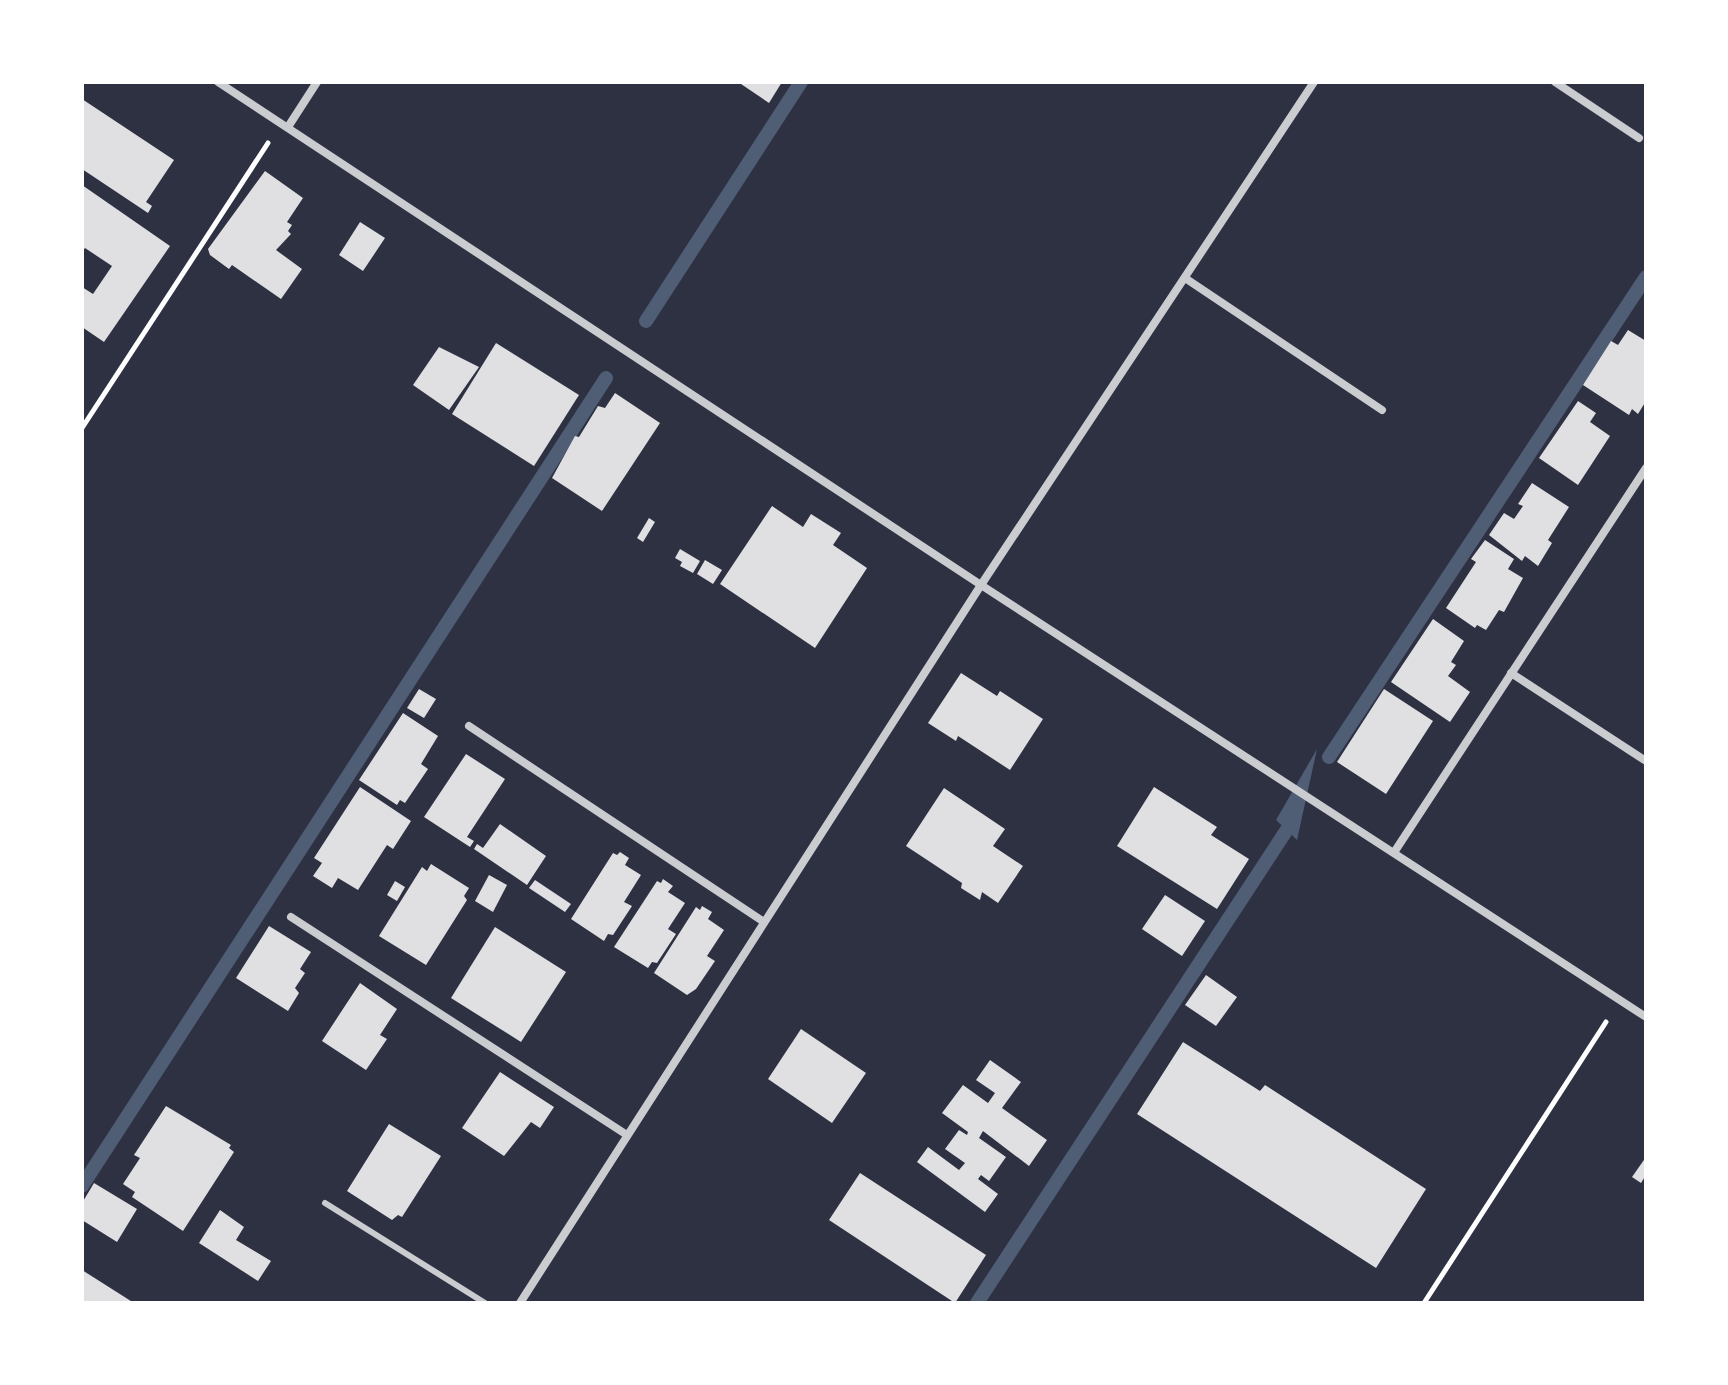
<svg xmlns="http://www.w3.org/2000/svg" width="1728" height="1385" font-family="'PT Serif',serif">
	<rect width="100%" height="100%" fill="#2d3142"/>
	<!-- water -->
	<polygon fill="#4f5d75" points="1317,749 1297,840 1276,820"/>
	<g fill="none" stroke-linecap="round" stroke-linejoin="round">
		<!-- stream -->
		<g stroke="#4f5d75" stroke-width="14">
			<polyline points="646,321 801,82"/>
			<polyline points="1329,757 1646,277"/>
			<polyline points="82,1186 606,378"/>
			<polyline points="977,1303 1288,828"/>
		</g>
	</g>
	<!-- building -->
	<g fill="#e0e0e3">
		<polygon points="738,82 782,82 769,103"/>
		<polygon points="82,99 174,160 146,202 152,206 148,213 82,169"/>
		<polygon points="265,171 303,198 287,222 292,225 288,231 291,234 276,250 302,269 281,299 232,265 229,269 210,255 208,249"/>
		<polygon points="82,185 170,246 104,342 82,327 82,287 93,294 112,266 85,248 82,252"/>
		<polygon points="360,222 385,238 363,271 339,255"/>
		<polygon points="1628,330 1646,341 1646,401 1638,414 1632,409 1629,415 1583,385 1611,341 1618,345"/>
		<polygon points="496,343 579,395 534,466 452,414"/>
		<polygon points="439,347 479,367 449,410 413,385"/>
		<polygon points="615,393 660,423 602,511 552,478 575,436 579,437 598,406 605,408"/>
		<polygon points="1578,401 1596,413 1590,422 1610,436 1578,485 1539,458"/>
		<polygon points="1532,483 1569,507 1548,540 1552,543 1538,566 1525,556 1522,561 1489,535 1504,513 1514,519 1523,506 1518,504"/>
		<polygon points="772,506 803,527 811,514 841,533 833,545 867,568 815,648 720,584"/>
		<polygon points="649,518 655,522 643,542 637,538"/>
		<polygon points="1485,540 1514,559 1508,569 1523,578 1504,612 1499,610 1486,630 1477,625 1475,628 1446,608 1476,562 1471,559"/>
		<polygon points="680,549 700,561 693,573 680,566 682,562 675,558"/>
		<polygon points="705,560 722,570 713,584 697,574"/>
		<polygon points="1433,619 1464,641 1451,662 1456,665 1448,676 1470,692 1450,722 1391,682"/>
		<polygon points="961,673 997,696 1000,691 1043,719 1010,770 958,736 956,741 928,723"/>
		<polygon points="419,689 436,699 424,718 407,708"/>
		<polygon points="1384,689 1433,721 1386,794 1337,762"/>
		<polygon points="403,713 438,736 421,764 428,769 405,803 400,800 397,805 359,780"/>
		<polygon points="466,754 505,779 467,837 474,841 470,847 424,817"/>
		<polygon points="360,787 411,821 393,849 387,845 358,890 338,878 332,888 313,876 322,863 314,858"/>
		<polygon points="1154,787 1217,827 1211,835 1249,859 1217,909 1117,846"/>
		<polygon points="944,788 1005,829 993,846 1023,866 998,903 982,892 980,900 961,888 962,883 906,846"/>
		<polygon points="500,824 546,856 527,885 474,849 477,844 483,848"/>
		<polygon points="620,852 629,858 625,865 641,875 624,902 632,906 613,935 608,934 604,941 571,919 613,853 617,855"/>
		<polygon points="431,864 469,888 464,896 467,900 426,965 379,936 422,867 427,871"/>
		<polygon points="489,875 507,885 493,912 475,901"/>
		<polygon points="663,879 673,886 668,892 685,903 668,929 676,934 657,963 652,962 648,968 614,947 657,881 661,883"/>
		<polygon points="535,880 571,904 565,912 529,888"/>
		<polygon points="395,881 405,887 397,901 387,895"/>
		<polygon points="1165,895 1205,921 1182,956 1142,929"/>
		<polygon points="702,906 712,912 708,919 724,930 707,956 715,961 696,989 687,995 654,973 696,907 700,910"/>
		<polygon points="269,926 311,952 300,969 305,973 295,988 299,993 288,1011 236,978"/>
		<polygon points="495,927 566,972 521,1042 451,998"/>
		<polygon points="1206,975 1237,997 1216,1026 1185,1005"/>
		<polygon points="360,983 397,1009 380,1035 387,1039 366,1070 322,1041"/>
		<polygon points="801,1029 866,1073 832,1123 768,1079"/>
		<polygon points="1183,1042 1260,1091 1265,1085 1426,1189 1376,1268 1137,1114"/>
		<polygon points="990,1060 1021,1082 1002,1108 1047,1140 1029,1166 983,1131 979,1138 1006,1157 989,1181 981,1175 978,1179 998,1194 985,1212 917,1162 928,1147 959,1170 965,1163 945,1149 959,1130 967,1135 968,1132 942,1113 963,1085 988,1103 995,1093 976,1080"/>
		<polygon points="500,1072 554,1107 540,1128 531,1122 504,1156 462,1128"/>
		<polygon points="166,1106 231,1145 229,1148 234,1152 183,1231 132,1197 135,1192 123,1184 140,1158 134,1155"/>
		<polygon points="389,1124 441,1156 402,1217 398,1215 392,1220 347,1191"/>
		<polygon points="1646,1157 1646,1175 1641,1183 1632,1177"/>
		<polygon points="860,1173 986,1255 955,1303 829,1220"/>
		<polygon points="94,1183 137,1209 117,1242 82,1220 82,1203"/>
		<polygon points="220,1210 244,1227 236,1240 271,1261 258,1281 199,1243"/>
		<polygon points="82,1270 134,1303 82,1303"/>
	</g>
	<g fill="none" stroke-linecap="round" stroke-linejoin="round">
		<!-- path -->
		<g stroke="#fff" stroke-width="5">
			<polyline points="82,428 268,143"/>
			<polyline points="1424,1303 1606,1022"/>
		</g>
		<!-- service -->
		<polyline stroke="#caccd0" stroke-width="6" points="325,1203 485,1303"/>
		<!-- minor -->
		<g stroke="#caccd0" stroke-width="8">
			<polyline points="218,82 981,585 1646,1017"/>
			<polyline points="1555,82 1639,138"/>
			<polyline points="288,127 317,82"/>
			<polyline points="1185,278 1382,410"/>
			<polyline points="1511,673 1646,761"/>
			<polyline points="469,726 764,922"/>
			<polyline points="1395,851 1646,468"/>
			<polyline points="291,917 627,1135"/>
			<polyline points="520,1303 981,585 1314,82"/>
		</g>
	</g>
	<!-- border -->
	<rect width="1728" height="1385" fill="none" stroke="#ffffff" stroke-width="168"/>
</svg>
